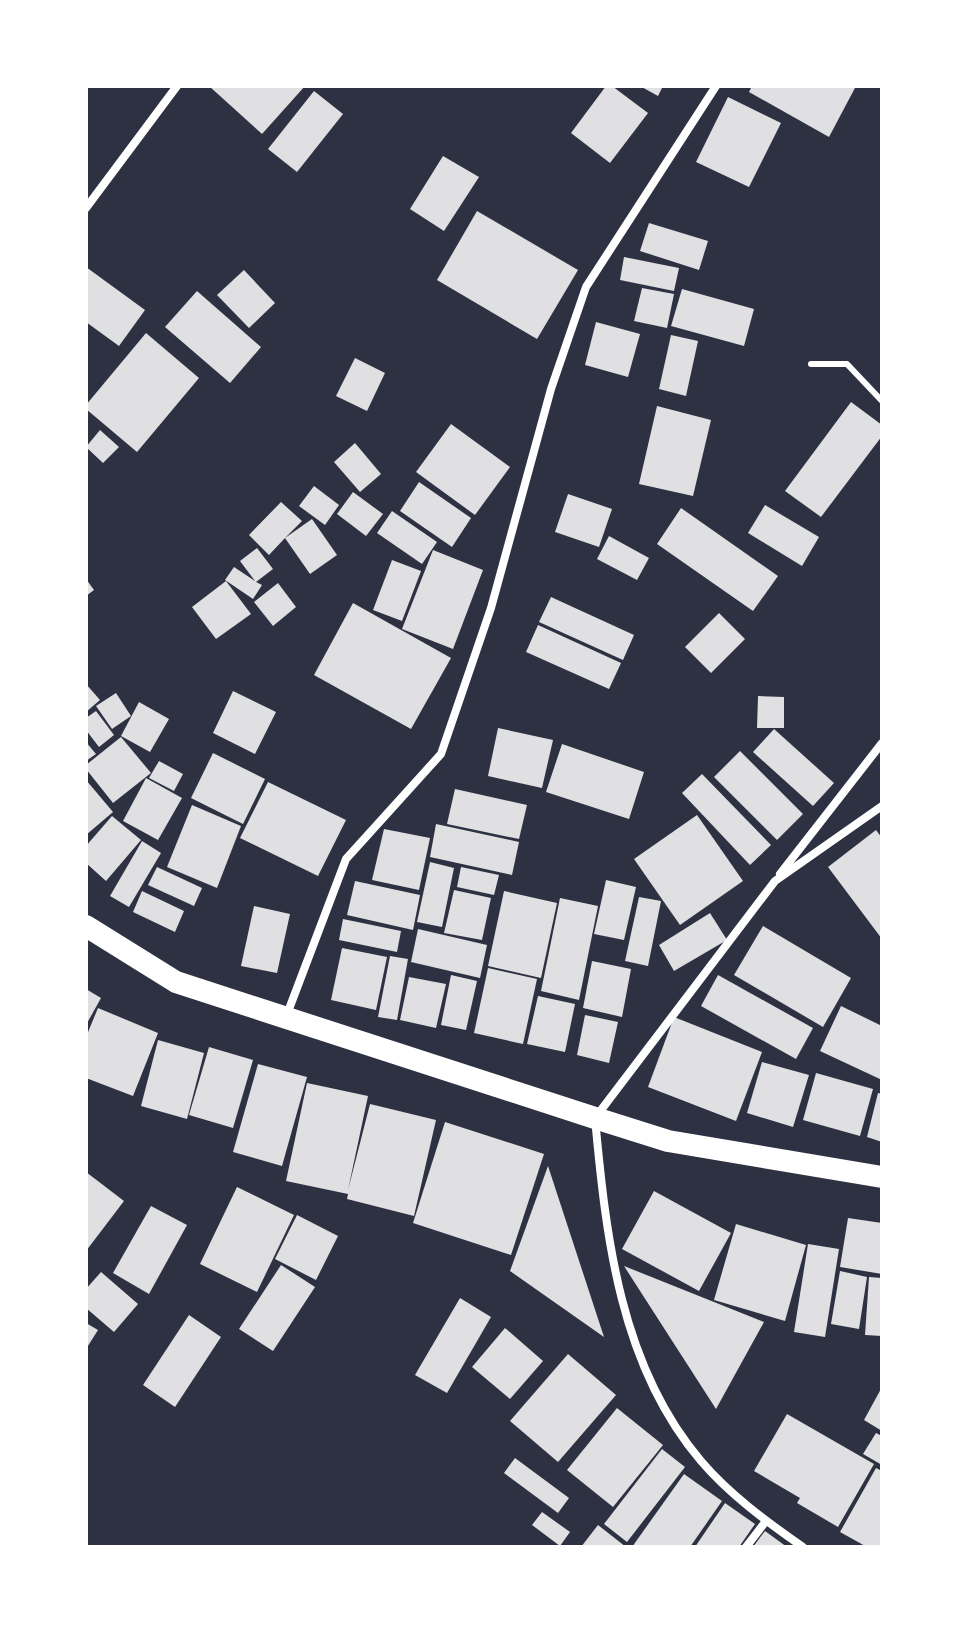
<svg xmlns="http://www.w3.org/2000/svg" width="968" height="1633" font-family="'Sofia Sans Condensed',sans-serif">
	<rect width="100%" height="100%" fill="#2d3142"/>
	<!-- building -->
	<g fill="#e0e0e3">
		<polygon points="209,86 305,86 262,134"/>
		<polygon points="606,86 612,86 648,113 610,163 571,133"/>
		<polygon points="640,86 663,86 658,96"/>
		<polygon points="752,86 856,86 829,137 749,92"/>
		<polygon points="314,91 343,114 297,172 268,149"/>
		<polygon points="728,97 781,123 749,187 696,162"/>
		<polygon points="443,156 479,177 444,231 410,209"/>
		<polygon points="477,211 578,270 537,339 437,280"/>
		<polygon points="649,223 708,241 699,270 640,251"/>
		<polygon points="624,257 679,268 674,291 620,280"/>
		<polygon points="86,267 145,310 119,346 86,322"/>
		<polygon points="244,270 275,303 249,328 217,295"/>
		<polygon points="642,288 674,294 667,328 634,321"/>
		<polygon points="682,289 754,309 744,346 671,326"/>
		<polygon points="197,291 261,347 230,383 165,327"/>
		<polygon points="596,322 640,334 628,377 585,365"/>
		<polygon points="146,333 199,378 137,452 86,409 86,405"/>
		<polygon points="671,335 698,341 686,396 659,389"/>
		<polygon points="355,358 385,373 367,411 336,396"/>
		<polygon points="851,402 882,425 882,436 821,517 785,491"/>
		<polygon points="657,406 711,420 693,496 639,484"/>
		<polygon points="451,424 510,467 475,515 416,472"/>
		<polygon points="100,430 119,447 103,463 86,447"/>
		<polygon points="355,443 381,474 360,492 334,462"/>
		<polygon points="419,482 471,518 452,547 400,511"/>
		<polygon points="314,486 339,505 325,525 299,506"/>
		<polygon points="353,492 383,514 366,536 337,514"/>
		<polygon points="568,494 612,509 599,547 555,532"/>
		<polygon points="281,502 302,521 285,538 312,519 337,555 310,574 285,538 269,555 249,535"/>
		<polygon points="765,505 819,537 802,566 748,533"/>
		<polygon points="681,508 778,576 753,611 657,544"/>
		<polygon points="392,511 437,542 422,564 377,533"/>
		<polygon points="609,536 649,558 637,580 597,559"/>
		<polygon points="257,548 273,569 256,582 262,585 253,599 225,580 234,567 255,581 240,561"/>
		<polygon points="433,550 483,570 453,649 402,629"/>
		<polygon points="392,560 421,571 402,621 373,610"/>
		<polygon points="86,579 94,590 86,596"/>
		<polygon points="226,581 251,614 216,639 192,607"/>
		<polygon points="278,583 296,607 273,626 254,602"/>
		<polygon points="551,597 634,635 623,660 539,622"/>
		<polygon points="353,603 451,658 411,729 314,675"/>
		<polygon points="719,613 745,639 711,673 685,647"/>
		<polygon points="538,625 621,663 609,689 526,652"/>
		<polygon points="86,684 100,700 86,712"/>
		<polygon points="233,691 276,712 255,754 213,733"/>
		<polygon points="116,693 131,716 112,729 96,706"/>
		<polygon points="758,696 784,697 784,728 757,728"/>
		<polygon points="139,702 169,719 150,752 121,736"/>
		<polygon points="96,711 114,735 99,747 86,730 86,718"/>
		<polygon points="498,728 553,740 542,788 488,776"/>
		<polygon points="774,729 834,783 813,806 753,752"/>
		<polygon points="121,737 151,773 113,803 86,769 86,765"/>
		<polygon points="86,742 96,754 86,761"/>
		<polygon points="562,744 644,772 629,819 546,792"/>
		<polygon points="740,751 803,814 777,840 714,777"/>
		<polygon points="213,753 265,779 243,824 191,798"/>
		<polygon points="159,761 183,774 174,791 149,778"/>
		<polygon points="702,774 771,845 750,865 682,793"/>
		<polygon points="146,778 182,798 158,840 123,821"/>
		<polygon points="86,780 113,812 86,835"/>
		<polygon points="268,782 346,820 318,876 240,838"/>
		<polygon points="455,789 527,805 519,839 447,824"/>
		<polygon points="192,805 241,826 217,888 167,867"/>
		<polygon points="697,815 743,881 680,925 634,859"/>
		<polygon points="112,816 141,840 106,881 86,863 86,846"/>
		<polygon points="436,824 519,842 512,875 430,857"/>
		<polygon points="384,829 430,838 419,890 372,880"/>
		<polygon points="876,830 882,838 882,939 828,867"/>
		<polygon points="142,841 161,853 129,907 110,896"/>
		<polygon points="430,862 454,868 442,927 417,922"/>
		<polygon points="157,867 202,888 194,906 148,885"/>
		<polygon points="461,867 499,875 494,895 457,887"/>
		<polygon points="606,880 636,887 624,940 594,934"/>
		<polygon points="355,881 420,895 413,930 347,915"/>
		<polygon points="454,890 491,898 482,940 444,933"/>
		<polygon points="142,891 184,911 175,932 133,912"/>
		<polygon points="504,891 557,903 541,978 488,966"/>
		<polygon points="639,897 661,901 648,966 625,961"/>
		<polygon points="560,898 598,906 579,1000 541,991"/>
		<polygon points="254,906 290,914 277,973 241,966"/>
		<polygon points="710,913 727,940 674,971 659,945"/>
		<polygon points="343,919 401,931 397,952 339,940"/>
		<polygon points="763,926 851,978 823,1027 734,975"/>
		<polygon points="418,929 487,945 480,978 411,962"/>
		<polygon points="342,948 387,957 376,1010 331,1000"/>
		<polygon points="390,956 408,959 397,1020 378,1017"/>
		<polygon points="592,961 631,969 622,1017 583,1008"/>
		<polygon points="488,968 537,979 523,1044 474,1033"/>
		<polygon points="451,975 477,981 466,1030 441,1025"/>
		<polygon points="718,975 813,1028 796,1059 701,1006"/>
		<polygon points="409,977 446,984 436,1028 400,1020"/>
		<polygon points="86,989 101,998 86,1025"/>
		<polygon points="538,996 575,1004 565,1052 527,1044"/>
		<polygon points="841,1006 882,1026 882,1080 820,1051"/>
		<polygon points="98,1008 158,1033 133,1096 86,1078 86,1037"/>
		<polygon points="585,1015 618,1022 609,1063 577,1055"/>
		<polygon points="674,1017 762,1052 736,1121 648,1087"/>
		<polygon points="158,1040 204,1053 187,1119 141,1106"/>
		<polygon points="209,1047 253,1060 233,1128 189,1115"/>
		<polygon points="762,1062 809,1075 793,1127 747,1113"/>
		<polygon points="258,1064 307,1077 282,1166 233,1152"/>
		<polygon points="816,1073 873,1089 860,1136 803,1120"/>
		<polygon points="307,1083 368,1096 348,1190 370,1104 436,1120 414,1216 347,1199 348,1194 286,1181"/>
		<polygon points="878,1093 882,1094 882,1142 867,1137"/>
		<polygon points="445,1122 544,1154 511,1255 413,1223"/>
		<polygon points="548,1166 604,1337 510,1271"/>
		<polygon points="86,1172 124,1201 86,1251"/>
		<polygon points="237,1187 294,1215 257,1292 200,1264"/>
		<polygon points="654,1191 731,1233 699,1291 622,1249"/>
		<polygon points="151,1206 187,1225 149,1294 113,1273"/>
		<polygon points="297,1215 338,1236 316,1280 275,1259"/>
		<polygon points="848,1218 882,1223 882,1274 840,1267"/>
		<polygon points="736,1224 806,1245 785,1321 714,1300"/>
		<polygon points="808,1244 839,1249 825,1337 794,1332"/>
		<polygon points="281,1265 315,1287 273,1351 239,1329"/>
		<polygon points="624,1266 764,1322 716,1409"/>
		<polygon points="840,1271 867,1277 859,1329 831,1324"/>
		<polygon points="101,1272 138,1304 114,1332 86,1308 86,1289"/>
		<polygon points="869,1277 882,1278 882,1336 865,1335"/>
		<polygon points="460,1298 491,1317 447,1393 415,1375"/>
		<polygon points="189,1315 221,1337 175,1407 143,1385"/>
		<polygon points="86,1323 98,1330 86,1349"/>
		<polygon points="505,1328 543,1361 510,1399 472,1367"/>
		<polygon points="568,1354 616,1395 558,1462 510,1421"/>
		<polygon points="882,1387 882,1431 864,1420"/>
		<polygon points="617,1408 663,1445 613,1507 567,1470"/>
		<polygon points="787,1414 874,1464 838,1527 797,1503 800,1498 754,1471"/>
		<polygon points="876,1433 882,1436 882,1465 863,1454"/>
		<polygon points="662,1449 685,1467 627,1542 604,1524"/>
		<polygon points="515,1458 569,1498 558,1513 504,1473"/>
		<polygon points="876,1468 882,1471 882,1547 867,1547 840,1532"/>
		<polygon points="684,1474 722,1501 690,1547 632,1547"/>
		<polygon points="725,1503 755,1524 739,1547 695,1547"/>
		<polygon points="542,1512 570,1532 560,1546 532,1525"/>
		<polygon points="598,1525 626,1547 581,1547"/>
		<polygon points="765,1531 787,1547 753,1547"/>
	</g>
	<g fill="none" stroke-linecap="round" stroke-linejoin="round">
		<!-- service -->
		<polyline stroke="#fff" stroke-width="6" points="811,364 847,364 882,401"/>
		<!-- minor -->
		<g stroke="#fff" stroke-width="8">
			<polyline points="86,208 177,86"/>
			<polyline points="780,874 882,743"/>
			<polyline points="286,1017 346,859 441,754 491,608 551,389 586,287 716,86"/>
			<polyline points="746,1547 766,1521"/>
			<path d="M 803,1547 C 767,1522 729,1494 701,1461 C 620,1366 606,1237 595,1118 L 775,881 L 882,806"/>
		</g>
		<!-- trunk -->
		<polyline stroke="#fff" stroke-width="22" points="86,926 176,982 595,1118 668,1141 882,1177"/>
	</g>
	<!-- border -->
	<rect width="968" height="1633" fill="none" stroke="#ffffff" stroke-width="176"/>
</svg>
